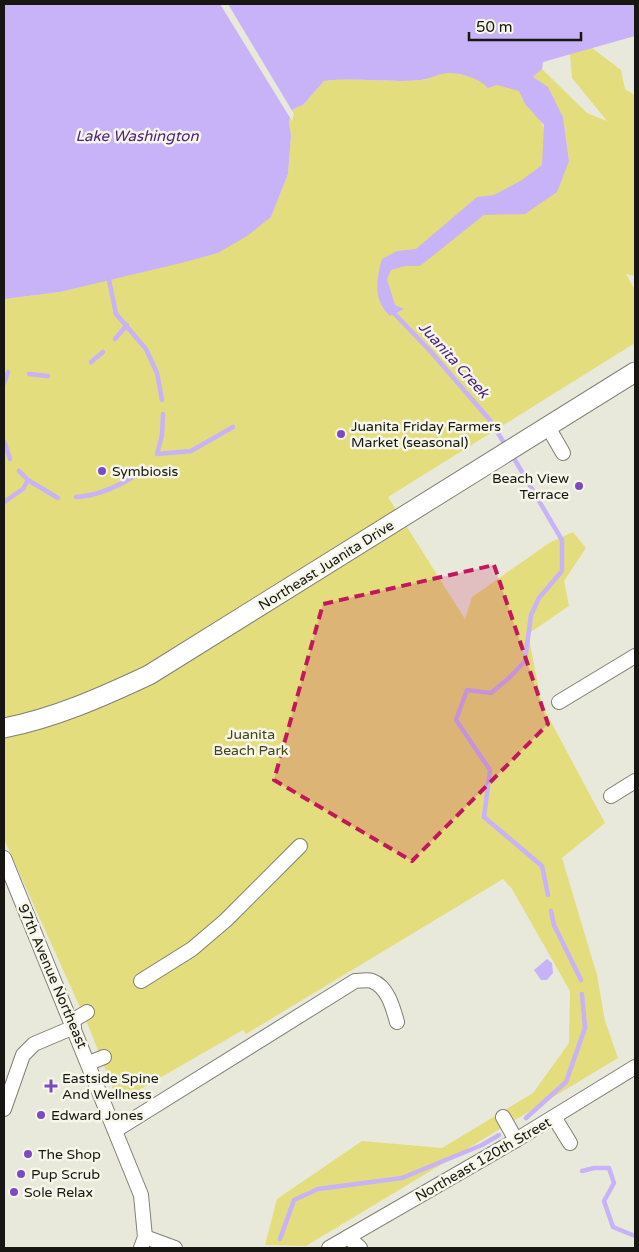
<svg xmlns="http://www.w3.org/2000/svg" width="639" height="1252" font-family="'Varela Round',sans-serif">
	<rect width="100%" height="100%" fill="#e9e9db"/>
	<!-- green -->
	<polygon fill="#e3dd7d" points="592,48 621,70 625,89 635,95 635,276 626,274 635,290 635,343 388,497 465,619 472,597 549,543 573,532 586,548 564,581 569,606 528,634 542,705 605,823 562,858 597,975 605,1021 618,1058 306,1246 265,1245 277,1199 362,1141 442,1148 533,1093 569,1043 570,991 512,889 503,879 246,1034 243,1030 118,1102 88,1025 4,839 4,299 60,292 218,253 271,217 288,174 291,136 289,121 293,109 303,105 324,81 343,79 393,81 423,80 447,72 521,86 566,167 569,161 563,117 533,77 542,69 587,113 607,121 572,78 570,54"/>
	<!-- water -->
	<g fill="#c8b2f8">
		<path d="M 4,4 L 635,4 L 635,36 L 543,62 L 542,69 L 533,77 L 548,87 L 563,117 L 569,161 L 557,192 L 525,214 L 484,215 L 420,266 L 405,266 L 391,270 L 387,279 L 395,305 L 404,309 L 390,316 C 373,300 376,280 382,259 L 397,251 L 416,249 L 477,197 L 494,195 L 522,180 L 542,165 L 544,125 L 525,104 L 519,91 L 497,85 L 488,88 C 479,78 463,74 450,73 C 442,72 430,79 420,80 C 388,83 356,77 324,81 L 303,105 L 293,109 L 289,121 L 291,136 L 288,174 L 271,217 L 247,236 L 218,253 L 185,262 L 60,292 L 4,299 Z"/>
		<polygon points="547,959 552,963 553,973 547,980 541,980 534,970"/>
	</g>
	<!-- pier -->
	<polygon fill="#e9e9db" points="220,4 228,4 294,114 292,121"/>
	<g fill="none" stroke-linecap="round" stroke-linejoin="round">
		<!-- stream -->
		<g stroke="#c8b2f8" stroke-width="4.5">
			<polyline points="109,280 116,314 146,349 157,373 162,400"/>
			<polyline points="391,310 432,353 489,419 506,446"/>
			<polyline points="115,339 127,325"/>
			<polyline points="91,362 103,352"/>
			<polyline points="29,374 48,376"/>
			<polyline points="4,383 8,372"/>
			<polyline points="163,414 162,435 157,454 191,451 233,427"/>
			<polyline points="4,441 10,459"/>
			<polyline points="512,455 562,540 562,571 539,598 531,615 525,661 510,677 491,693 467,690 456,720 490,770 484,817 542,866 548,895"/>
			<polyline points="19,471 28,480 58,498"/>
			<path d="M 76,497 C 99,496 119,486 138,474"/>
			<polyline points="4,502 23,489 28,480"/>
			<polyline points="551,911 554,925 581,980"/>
			<polyline points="526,1118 566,1082 585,1028 582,994"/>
			<polyline points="582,1171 594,1168 609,1168 614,1183 604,1201 613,1227 635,1236"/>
			<polyline points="280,1239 294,1200 318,1189 402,1178 482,1145 499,1135"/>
		</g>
		<defs>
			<g id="minor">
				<polyline points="548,427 563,453"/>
				<polyline points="559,702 635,656"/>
				<polyline points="611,796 635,781"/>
				<polyline points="4,858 141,1195 145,1237 141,1248"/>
				<polyline points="141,981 192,949 226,920 300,846"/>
				<polyline points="72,1021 87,1012"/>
				<polyline points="89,1063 104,1057"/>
				<polyline points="4,1109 23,1055 34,1044 74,1027"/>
				<polyline points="503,1117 516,1140"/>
				<polyline points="554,1117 570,1143"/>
				<path d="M 116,1130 L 355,981 C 360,981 367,979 372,981 C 388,987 393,1008 397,1022"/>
				<polyline points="145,1237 175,1248"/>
				<polyline points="348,1237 360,1248"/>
				<polyline points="329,1248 516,1140 635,1067"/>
			</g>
			<path id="major" d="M 4,728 C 55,718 102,697 149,675 L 635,372"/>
		</defs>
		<!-- minor casing -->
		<use href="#minor" stroke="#808074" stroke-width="16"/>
		<!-- major casing -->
		<use href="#major" stroke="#808074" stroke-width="21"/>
		<!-- minor -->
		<use href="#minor" stroke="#fff" stroke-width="14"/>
		<!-- major -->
		<use href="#major" stroke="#fff" stroke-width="19"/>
	</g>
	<!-- marked area -->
	<path fill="#c2185b" fill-opacity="0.2" stroke="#c2185b" stroke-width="4" stroke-dasharray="10 6" stroke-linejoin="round" d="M 494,565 L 548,724 L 412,861 L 274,780 L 323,604 Z"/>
	<!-- markers -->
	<g fill="#7c4bc3" stroke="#f6f6e9" stroke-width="2">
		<circle cx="341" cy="434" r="5"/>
		<circle cx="102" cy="471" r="5"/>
		<circle cx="579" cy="486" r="5"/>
		<path d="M48.5 1078.5h5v5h5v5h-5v5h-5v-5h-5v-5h5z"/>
		<circle cx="41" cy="1115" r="5"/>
		<circle cx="28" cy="1154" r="5"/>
		<circle cx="21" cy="1174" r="5"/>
		<circle cx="14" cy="1192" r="5"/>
	</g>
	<g text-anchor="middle" stroke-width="5" stroke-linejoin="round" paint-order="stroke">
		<!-- poi labels -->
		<g font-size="14" fill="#171612" stroke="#f6f6e9" text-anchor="start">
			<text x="351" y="431">Juanita Friday Farmers<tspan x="351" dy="16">Market (seasonal)</tspan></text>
			<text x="112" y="476">Symbiosis</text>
			<text x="569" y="483" text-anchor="end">Beach View<tspan x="569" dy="16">Terrace</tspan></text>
			<text x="62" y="1083">Eastside Spine<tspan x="62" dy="16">And Wellness</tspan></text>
			<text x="51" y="1120">Edward Jones</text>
			<text x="38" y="1159">The Shop</text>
			<text x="31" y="1179">Pup Scrub</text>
			<text x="24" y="1197">Sole Relax</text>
		</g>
		<!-- street labels -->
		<g font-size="14" fill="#171612" stroke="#f6f6e9">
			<text transform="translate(326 565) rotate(-32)" y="5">Northeast Juanita Drive</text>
			<text transform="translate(53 976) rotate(67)" y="5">97th Avenue Northeast</text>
			<text transform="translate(483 1159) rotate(-30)" y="5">Northeast 120th Street</text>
		</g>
		<!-- park labels -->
		<g font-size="14" fill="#464318" stroke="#f6f6e9">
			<text x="251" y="739">Juanita<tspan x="251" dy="16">Beach Park</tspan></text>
		</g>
		<!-- water labels -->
		<g font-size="15" font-style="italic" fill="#4e2285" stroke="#f6f6e9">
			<text x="137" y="141">Lake Washington</text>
			<text transform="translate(454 360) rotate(48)" y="5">Juanita Creek</text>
		</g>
	</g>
	<!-- border -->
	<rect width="639" height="1252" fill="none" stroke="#171612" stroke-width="10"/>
	<!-- scale -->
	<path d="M469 32v8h112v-8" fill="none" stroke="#171612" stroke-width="2.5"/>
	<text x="476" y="32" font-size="15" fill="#171612" stroke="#f6f6e9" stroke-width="4" paint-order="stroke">50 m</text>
</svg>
